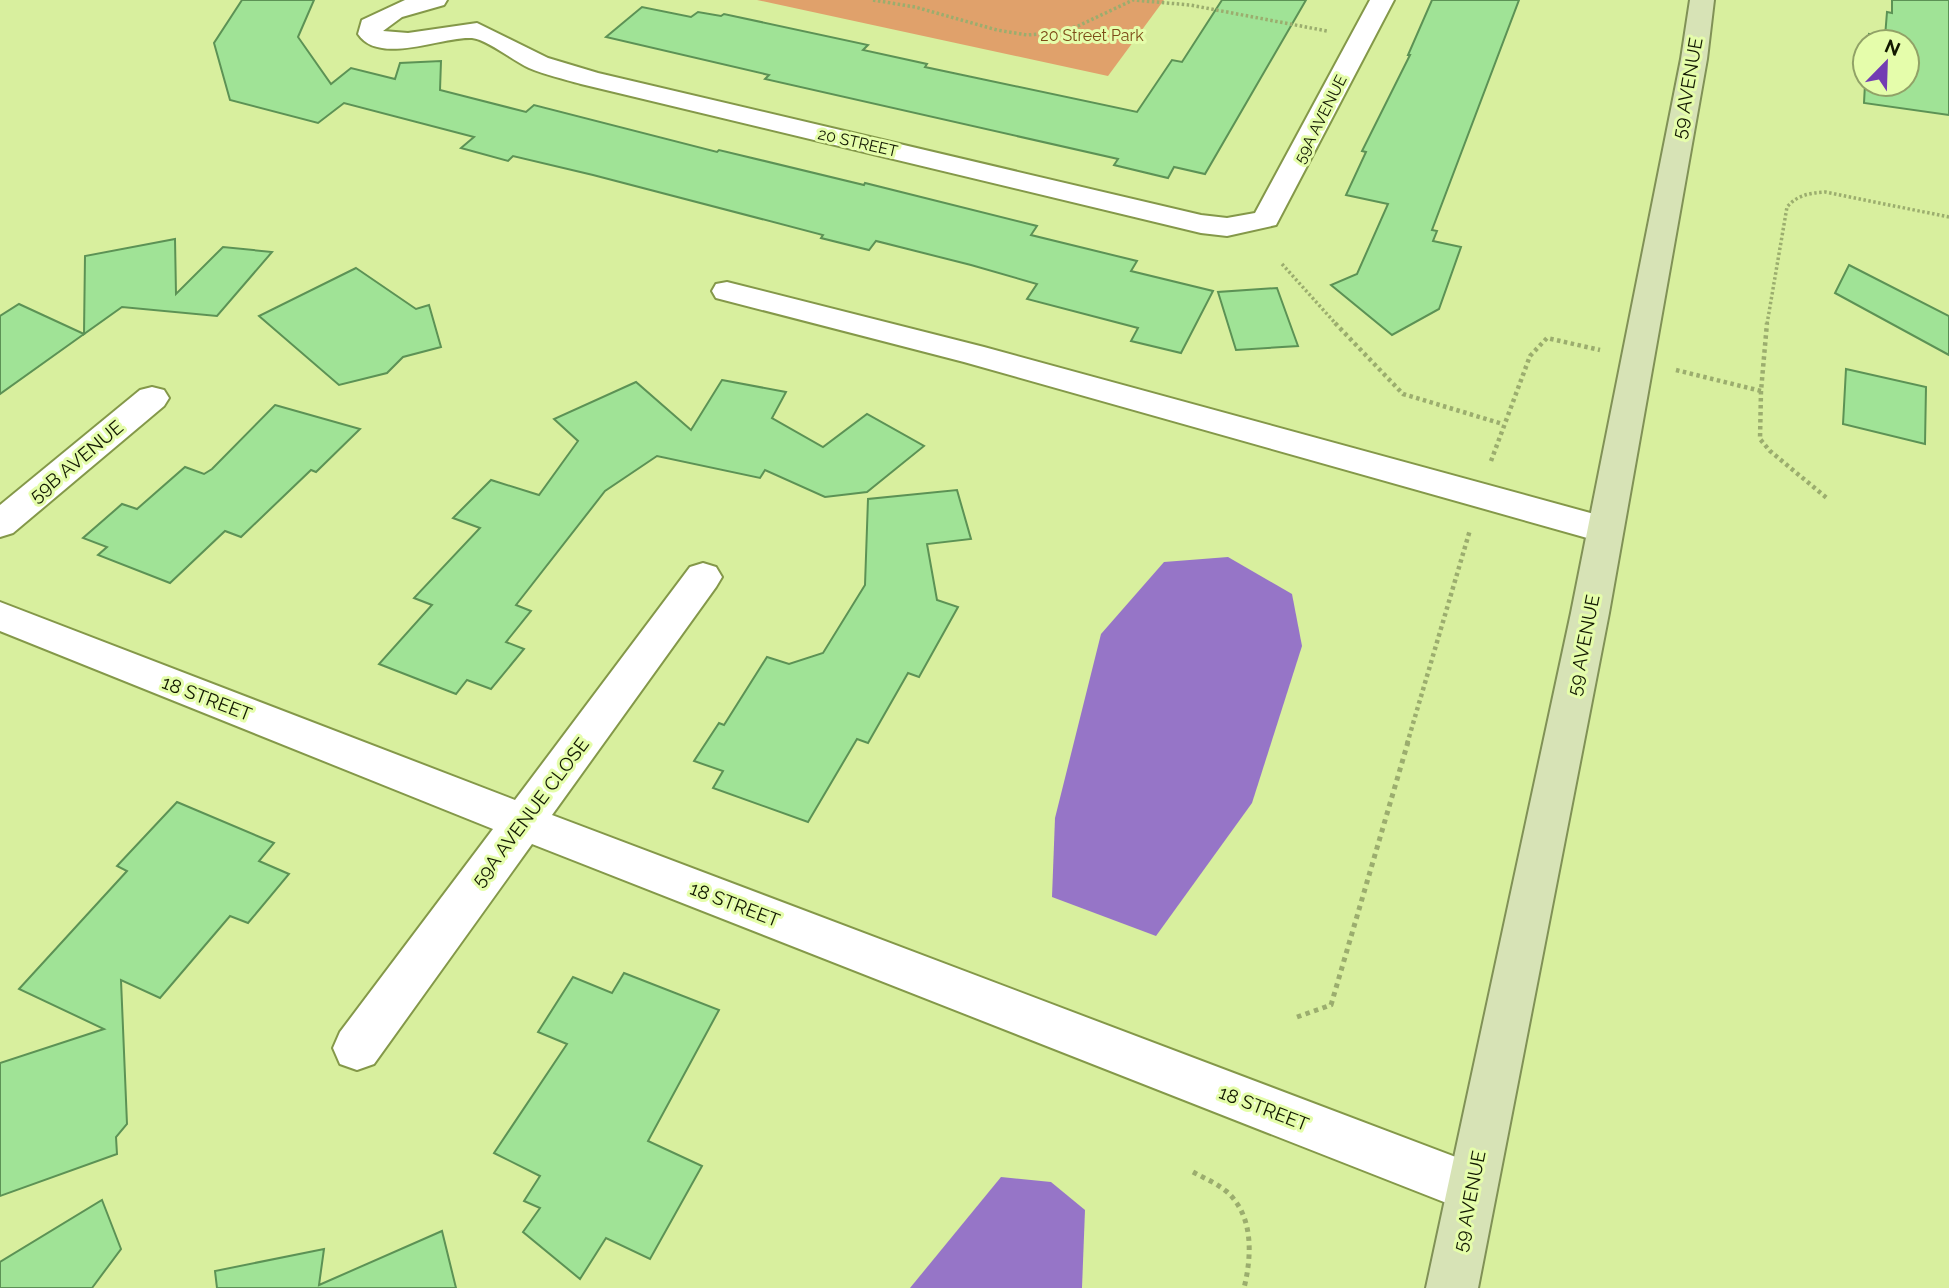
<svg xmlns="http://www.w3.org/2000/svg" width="1949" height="1288" font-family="Raleway,sans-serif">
	<rect width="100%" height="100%" fill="#d8ef9e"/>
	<!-- green -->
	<polygon fill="#e0a16b" points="757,0 1164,0 1108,76"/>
	<!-- water -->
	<g fill="#9675c7">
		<polygon points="1228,557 1292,594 1302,646 1252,803 1156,936 1052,897 1055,818 1101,634 1164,562"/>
		<polygon points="1001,1177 1051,1182 1085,1210 1082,1288 910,1288"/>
	</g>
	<!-- building -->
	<g fill="#a0e396" stroke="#5c9255" stroke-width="2">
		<polygon points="242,0 314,0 298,37 331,84 351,68 395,79 400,63 441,61 440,90 526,112 534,105 717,152 719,150 864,185 865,183 1037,226 1031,235 1137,261 1131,271 1213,291 1181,353 1131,341 1138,328 1027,299 1037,284 971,265 876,241 869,250 821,238 823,235 593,175 513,156 508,161 461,148 474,137 344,103 318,123 230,100 214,43"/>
		<polygon points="1222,0 1306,0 1205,174 1174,167 1168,178 1114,165 1118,159 765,79 769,75 606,37 642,7 691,17 698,12 721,16 724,14 868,45 863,50 927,64 925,67 1137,112 1172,60 1182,62"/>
		<polygon points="1432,0 1519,0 1432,230 1437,231 1433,241 1461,247 1439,309 1392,335 1331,285 1357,274 1388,204 1346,195 1366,152 1362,151 1410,55 1408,55"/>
		<polygon points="1892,0 1949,0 1949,115 1864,103 1865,84 1907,84 1907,42 1868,42 1869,34 1885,37 1887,12 1892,13"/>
		<polygon points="175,239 176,294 223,247 272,252 217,316 122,307 84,334 85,256"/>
		<polygon points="1849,265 1949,316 1949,355 1835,293"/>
		<polygon points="356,268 416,309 429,305 441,347 403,357 387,373 339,385 259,316"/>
		<polygon points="1277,288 1298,346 1236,350 1218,292"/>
		<polygon points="19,304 84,334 0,394 0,316"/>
		<polygon points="1846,369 1926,387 1925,444 1843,424"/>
		<polygon points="722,380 786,392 772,418 823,447 867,414 924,446 867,492 825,497 765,470 760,478 657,456 605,491 516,605 531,611 506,642 524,649 491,689 467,680 456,694 379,664 432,605 414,598 480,528 453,518 491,480 539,495 578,441 554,419 636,382 691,430"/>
		<polygon points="275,405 360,429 316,472 311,470 241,537 225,531 170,583 98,555 107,547 83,538 122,504 137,509 185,467 204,474 212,469"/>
		<polygon points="957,490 971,539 927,544 937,600 958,607 919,677 908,673 868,743 857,739 808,822 713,788 723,771 694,761 719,723 724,725 767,657 789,664 823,653 865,585 868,499"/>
		<polygon points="177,802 274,843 259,861 289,874 248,923 230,916 160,998 121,980 127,1124 116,1137 117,1154 0,1196 0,1063 104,1029 19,989 127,871 117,866"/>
		<polygon points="624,973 719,1010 648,1141 702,1166 650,1259 606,1238 580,1279 523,1232 540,1208 524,1201 540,1176 494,1153 567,1044 538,1032 573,977 612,993"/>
		<polygon points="102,1200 121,1249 92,1288 0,1288 0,1262"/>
		<polygon points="442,1231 456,1288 217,1288 215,1271 324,1249 319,1285"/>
	</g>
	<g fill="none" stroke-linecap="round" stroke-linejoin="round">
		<defs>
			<g id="minor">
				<path d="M 405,0 L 447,0 L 444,5 L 402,17 L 383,31 L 408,33 L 477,23 L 548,58 L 598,73 L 1201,215 L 1227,218 L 1255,213 L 1370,0 L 1394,0 L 1276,225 L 1227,236 L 1201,233 L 581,84 C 564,79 545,75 529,68 C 514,61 486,39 472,38 C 442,36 379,66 358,34 L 362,20 Z"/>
				<polygon points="727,282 984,347 1605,517 1618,521 1623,530 1618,539 1605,543 964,362 716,298 712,291 716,284"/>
				<polygon points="152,387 164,390 169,398 164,406 13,533 0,537 0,505 140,390"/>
				<polygon points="703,563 716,567 722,577 716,587 552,815 1490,1170 1497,1188 1490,1206 1472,1213 532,844 374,1064 357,1070 340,1064 333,1048 340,1032 493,829 0,631 0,602 515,800 690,567"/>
			</g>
			<polygon id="major" points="1690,0 1714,0 1707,59 1609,613 1478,1288 1426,1288 1571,613 1681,59"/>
		</defs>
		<!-- minor casing -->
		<use href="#minor" stroke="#849849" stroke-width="4"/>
		<!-- major casing -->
		<use href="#major" stroke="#809156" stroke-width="4"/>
		<!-- path-far2 -->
		<g stroke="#9bad6e" stroke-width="3.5" stroke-dasharray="2.5 2.5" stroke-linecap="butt">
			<polyline points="873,0 915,7 997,30 1027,35 1055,33 1078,26 1133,0 1190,5 1327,31"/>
			<polyline points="1282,264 1336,324"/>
			<path d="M 1767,324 L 1787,207 C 1797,195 1810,193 1825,192 L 1949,217"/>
		</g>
		<!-- path-far1 -->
		<g stroke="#9bad6e" stroke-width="4.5" stroke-dasharray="3.5 3.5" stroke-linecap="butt">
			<polyline points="1335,323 1403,394 1503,424"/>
			<polyline points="1676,370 1761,391 1767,323"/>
			<polyline points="1761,391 1760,439 1770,451 1828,499"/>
			<polyline points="1491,461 1530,356 1547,338 1600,350"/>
			<polyline points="1407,744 1470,530"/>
		</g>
		<!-- path -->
		<g stroke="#9bad6e" stroke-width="5" stroke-dasharray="4.5 4.5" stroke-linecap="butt">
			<polyline points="1297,1017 1331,1005 1408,742"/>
			<path d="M 1193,1172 C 1204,1178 1216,1183 1226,1191 C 1254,1215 1252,1256 1244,1288"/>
		</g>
		<!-- minor -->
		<use href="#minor" fill="#fff" fill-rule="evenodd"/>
		<!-- major -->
		<use href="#major" fill="#d7e3b6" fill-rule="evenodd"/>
	</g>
	<g text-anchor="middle" stroke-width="6" stroke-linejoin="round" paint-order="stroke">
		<!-- far-park labels -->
		<g font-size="16" fill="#7c4a17" stroke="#e5fdab">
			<text x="1092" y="41">20 Street Park</text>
		</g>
		<!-- far-street labels -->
		<g font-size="16" fill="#121900" stroke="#e5fdab">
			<text transform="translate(1320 119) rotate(-63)" y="6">59A AVENUE</text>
			<text transform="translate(858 142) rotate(13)" y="6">20 STREET</text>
		</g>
		<!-- street labels -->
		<g font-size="19" fill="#121900" stroke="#e5fdab">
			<text transform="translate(1687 88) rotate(-80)" y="7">59 AVENUE</text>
			<text transform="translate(76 461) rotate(-40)" y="7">59B AVENUE</text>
			<text transform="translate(1583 645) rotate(-79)" y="7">59 AVENUE</text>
			<text transform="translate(207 698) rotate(21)" y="7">18 STREET</text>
			<text transform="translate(530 812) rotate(-53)" y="7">59A AVENUE CLOSE</text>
			<text transform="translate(735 904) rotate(21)" y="7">18 STREET</text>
			<text transform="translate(1264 1108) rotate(21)" y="7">18 STREET</text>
			<text transform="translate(1469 1201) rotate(-79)" y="7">59 AVENUE</text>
		</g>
	</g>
	<!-- north arrow -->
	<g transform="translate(1886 63) rotate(23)"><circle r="33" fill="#e5fdab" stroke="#91a267" stroke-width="2"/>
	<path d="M0-5L12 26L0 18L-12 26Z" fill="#733cb3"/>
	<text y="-10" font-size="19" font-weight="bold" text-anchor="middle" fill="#121900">N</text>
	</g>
</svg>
